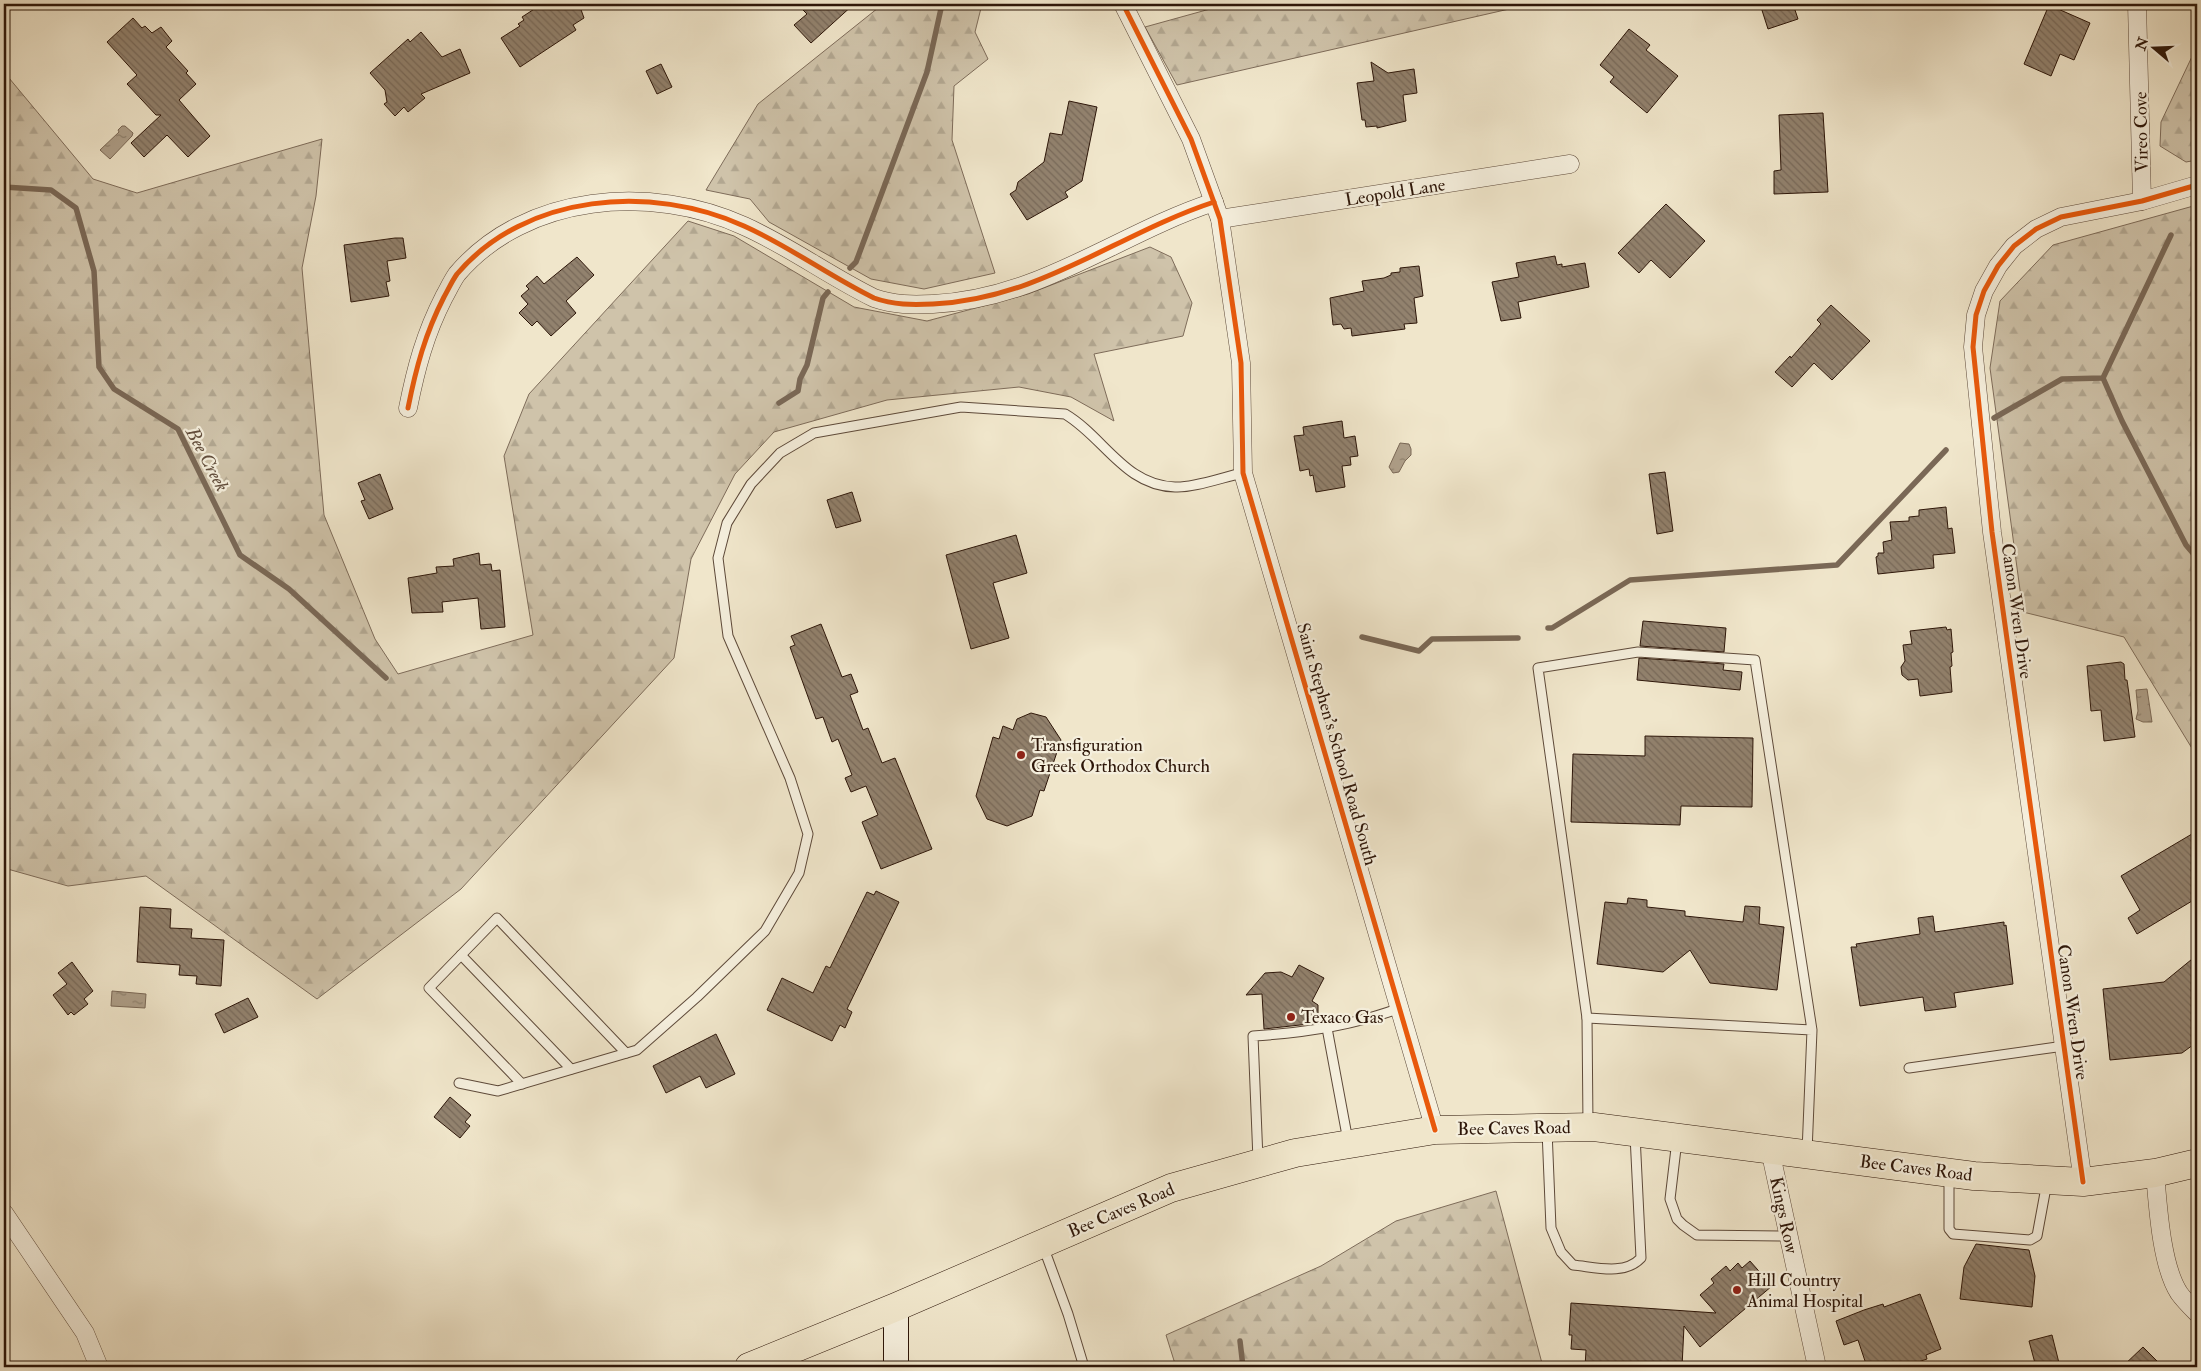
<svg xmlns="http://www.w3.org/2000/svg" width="2201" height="1371" font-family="'IM FELL Double Pica',serif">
	<defs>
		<pattern id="forest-firs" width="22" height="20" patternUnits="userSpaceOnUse" patternTransform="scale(1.25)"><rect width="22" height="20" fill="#cfc3aa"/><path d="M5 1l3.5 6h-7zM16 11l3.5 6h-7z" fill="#b2a791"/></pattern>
		<pattern id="water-ripples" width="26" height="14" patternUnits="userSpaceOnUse" patternTransform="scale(1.25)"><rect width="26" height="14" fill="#ae9f89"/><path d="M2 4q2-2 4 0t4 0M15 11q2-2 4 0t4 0" fill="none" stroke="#8e816e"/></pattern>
		<pattern id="building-back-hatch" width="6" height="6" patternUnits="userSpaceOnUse" patternTransform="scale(1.25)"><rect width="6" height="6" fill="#92826e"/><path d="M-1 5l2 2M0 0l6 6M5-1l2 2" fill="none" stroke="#786959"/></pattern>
	</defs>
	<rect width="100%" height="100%" fill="#f0e6cb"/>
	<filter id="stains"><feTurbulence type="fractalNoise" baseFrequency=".004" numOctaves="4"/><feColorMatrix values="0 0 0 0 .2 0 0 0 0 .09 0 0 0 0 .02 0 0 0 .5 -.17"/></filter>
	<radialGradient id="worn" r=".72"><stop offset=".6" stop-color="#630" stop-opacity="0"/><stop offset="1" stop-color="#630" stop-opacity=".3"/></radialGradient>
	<!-- forest -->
	<g fill="url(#forest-firs)" stroke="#7e6c5a">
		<polygon points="4,4 7,4 9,78 93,179 137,193 322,139 316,196 302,268 324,515 375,639 398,674 533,635 504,456 529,394 688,221 734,236 854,307 927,321 1028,294 1150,247 1171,257 1192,303 1183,336 1094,354 1114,421 1071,397 1019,387 887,400 774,432 735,474 691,559 674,658 461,889 317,999 146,876 68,886 4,868"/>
		<polygon points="883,4 982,4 975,32 988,59 954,86 952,140 995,273 924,289 871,279 769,222 750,199 706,190 758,104"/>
		<polygon points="1228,4 1531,4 1177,85 1145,27"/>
		<polygon points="2197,46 2197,160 2186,162 2160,146 2161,122"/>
		<polygon points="2197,205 2197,748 2193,750 2124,637 2023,612 1990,368 2000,301 2053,245"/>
		<polygon points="1496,1191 1543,1367 1176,1367 1166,1335 1321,1266 1396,1221"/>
	</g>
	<!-- water -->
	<g fill="url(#water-ripples)" stroke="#7a6856">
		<polygon points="122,126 125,126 133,133 132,136 110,159 100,150 119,132 118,130"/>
		<polygon points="1400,443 1409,444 1411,449 1411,455 1405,461 1399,472 1393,473 1389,467"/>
		<polygon points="2147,689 2152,722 2143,722 2136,719 2138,711 2136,690"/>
		<polygon points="112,991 146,994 145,1008 111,1006"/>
	</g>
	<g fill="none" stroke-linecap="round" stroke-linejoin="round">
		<!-- stream -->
		<g stroke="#7a6856" stroke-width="5.5">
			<polyline points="4,187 51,190 76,208 94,271 99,367 114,389 178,429 240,555 289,589 386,678"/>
			<polyline points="850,268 856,262 927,72 942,4"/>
			<polyline points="2103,378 2122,421 2186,545 2197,558"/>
			<polyline points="779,403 798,391 800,379 807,365 823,298 828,292"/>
			<polyline points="1994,418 2062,379 2103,378 2171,235"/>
			<polyline points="1548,628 1552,628 1630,580 1837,565 1946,450"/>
			<polyline points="1362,637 1419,651 1432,639 1518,638"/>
			<polyline points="1240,1341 1243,1367"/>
		</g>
	</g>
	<!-- building -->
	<g fill="url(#building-back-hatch)" stroke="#2d1609">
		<polygon points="542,4 579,4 584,18 573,25 576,30 520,67 501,38 520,26 518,24 524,20 522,17"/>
		<polygon points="797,4 854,4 811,43 794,25 807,14"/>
		<polygon points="1760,4 1793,4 1798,19 1768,29"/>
		<polygon points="2049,5 2090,23 2074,60 2060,54 2051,76 2024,64"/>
		<polygon points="133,18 142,28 145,26 152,33 161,27 172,41 166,47 188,71 186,73 196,84 179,100 210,136 188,157 167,135 144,157 131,143 161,115 156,115 127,84 137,75 107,42"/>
		<polygon points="1629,29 1650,45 1646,50 1678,76 1647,113 1610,82 1614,77 1600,65"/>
		<polygon points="421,32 442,57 460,49 470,73 421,94 425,98 408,112 404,107 395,116 384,104 387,102 385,90 370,73 408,39 410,42"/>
		<polygon points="1371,62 1388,73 1414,69 1417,93 1403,95 1406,121 1377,128 1377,126 1366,127 1365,120 1362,120 1357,83 1374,81"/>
		<polygon points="661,64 672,87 657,94 646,71"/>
		<polygon points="1069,101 1097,107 1082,181 1065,192 1068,197 1027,220 1010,194 1016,190 1018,182 1044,162 1050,133 1062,135"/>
		<polygon points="1823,113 1828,192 1774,194 1774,171 1781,170 1779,115"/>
		<polygon points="1666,204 1705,241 1670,278 1651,260 1639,273 1618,253"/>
		<polygon points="395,238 403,238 406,258 387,261 390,281 386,282 389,296 351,302 344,245"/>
		<polygon points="1555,256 1557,265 1562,264 1562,267 1585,263 1589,287 1518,302 1521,318 1501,321 1492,282 1519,277 1516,263"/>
		<polygon points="577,257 594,275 566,301 576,313 551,336 537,321 532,326 519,313 528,304 521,296 529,289 526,286 537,276 544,284"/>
		<polygon points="1419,266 1423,296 1414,298 1417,323 1404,324 1405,329 1352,336 1351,328 1344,329 1341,324 1333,325 1330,298 1364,291 1362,281 1384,278 1391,275 1391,273 1400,272 1400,268"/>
		<polygon points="1831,305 1870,341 1832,380 1814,363 1792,387 1775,372 1790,356 1791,358 1821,324 1817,320"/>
		<polygon points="1342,421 1344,438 1355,436 1358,456 1350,457 1351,465 1342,466 1345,487 1316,492 1313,475 1310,476 1309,469 1300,471 1294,436 1304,435 1303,427"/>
		<polygon points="1665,472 1673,531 1657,534 1649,474"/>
		<polygon points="380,474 393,509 369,519 361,501 365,500 358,483"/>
		<polygon points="852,492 861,521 836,528 827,500"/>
		<polygon points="1946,507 1948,529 1952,528 1955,553 1933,555 1934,568 1878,574 1876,557 1878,556 1878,553 1884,553 1883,542 1892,540 1890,522 1909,521 1909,517 1919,516 1919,510"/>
		<polygon points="1016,535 1027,573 993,583 1009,638 971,649 946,555"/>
		<polygon points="479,553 480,565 491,564 492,571 500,570 505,627 481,629 478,598 442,602 443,612 412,613 408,578 437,573 436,567 454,566 453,559"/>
		<polygon points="1643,621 1726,628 1724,652 1640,646"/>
		<polygon points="821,624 842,677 851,674 858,692 850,695 863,730 868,728 882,763 895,758 932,849 881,869 862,822 878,815 866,786 851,792 845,778 852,775 838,739 832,742 823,717 816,719 790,647 795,645 791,636"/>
		<polygon points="1946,627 1947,630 1951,629 1953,652 1951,653 1952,666 1950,667 1952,692 1920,696 1918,679 1908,680 1902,675 1901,667 1905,661 1903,645 1912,644 1910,631"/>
		<polygon points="1639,658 1724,664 1723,670 1742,672 1740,690 1637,680"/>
		<polygon points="2121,662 2124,664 2125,680 2127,680 2135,737 2104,741 2101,710 2091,711 2087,666"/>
		<polygon points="1031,713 1046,717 1061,740 1044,791 1040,790 1032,816 1007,826 987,819 976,796 993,737 999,739 1003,726 1013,730 1017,719"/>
		<polygon points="1645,736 1753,738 1752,807 1681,806 1680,825 1571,822 1573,754 1645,756"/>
		<polygon points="2197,831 2197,898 2137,934 2128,918 2140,910 2121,876"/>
		<polygon points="876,891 899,902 847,1009 852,1012 845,1028 840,1025 832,1041 767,1010 782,978 813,993 826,966 830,968 867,892 874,895"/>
		<polygon points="1628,898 1647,900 1647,907 1685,911 1685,916 1743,922 1745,906 1760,907 1759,924 1784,927 1777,990 1710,983 1690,950 1663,972 1597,964 1605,902 1627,904"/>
		<polygon points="140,907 171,909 170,928 192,929 191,938 224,940 221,986 196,984 197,976 179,975 180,965 137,962"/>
		<polygon points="1933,916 1935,932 2004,922 2004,926 2006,925 2013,984 1954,993 1956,1007 1925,1011 1923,997 1860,1006 1851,947 1857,947 1856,944 1920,934 1918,918"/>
		<polygon points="2197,955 2197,1042 2182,1053 2110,1060 2103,989 2164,982"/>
		<polygon points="72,962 93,991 84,999 88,1004 74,1015 71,1012 68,1015 53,995 67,984 58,973"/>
		<polygon points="1299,965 1324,978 1312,1001 1318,1005 1318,1023 1264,1029 1262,994 1246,995 1265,973 1281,972 1292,977"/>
		<polygon points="248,998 258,1017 224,1033 215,1014"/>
		<polygon points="716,1034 735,1074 706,1088 700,1076 666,1093 653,1066"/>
		<polygon points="450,1097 471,1115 465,1122 470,1126 460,1138 434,1117"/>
		<polygon points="1976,1244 2029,1250 2035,1276 2032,1307 1960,1299 1964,1267"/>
		<polygon points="1750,1261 1772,1286 1700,1347 1684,1326 1682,1367 1585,1367 1586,1350 1571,1349 1572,1335 1569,1335 1571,1303 1716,1313 1700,1295 1714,1283 1711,1279 1726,1266 1730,1271 1738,1263 1742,1268"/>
		<polygon points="1920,1294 1941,1349 1926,1355 1927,1359 1903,1367 1867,1367 1858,1340 1844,1345 1836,1321 1864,1310 1883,1304 1884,1307"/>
		<polygon points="2052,1335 2060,1367 2036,1367 2029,1341"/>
		<polygon points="2143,1347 2163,1367 2122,1367"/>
	</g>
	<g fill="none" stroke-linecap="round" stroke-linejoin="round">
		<defs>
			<g id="lane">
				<polyline points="461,955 571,1069"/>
				<polyline points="1587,1018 1588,1125"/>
				<polyline points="1327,1028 1348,1141"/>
				<polyline points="1909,1068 2064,1046"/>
				<path d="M 459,1083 L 498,1091 L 637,1050 L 697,997 L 765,931 L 799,873 L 808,834 L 790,778 L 728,636 L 718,558 L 727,523 L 751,484 L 780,453 L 814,433 L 961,407 L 1065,414 C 1104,437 1125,486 1175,487 C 1194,488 1223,477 1243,473"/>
				<polyline points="522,1084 429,988 497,918 626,1053"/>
				<path d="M 1547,1130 L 1551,1228 L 1561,1252 L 1573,1265 C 1595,1267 1624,1276 1641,1258 L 1635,1135"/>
				<polyline points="1677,1140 1670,1199 1677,1219 1683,1225 1697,1235 1788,1236"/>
				<polyline points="1807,1152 1812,1030 1587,1018 1538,668 1638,652 1755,660 1812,1030"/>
				<path d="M 1258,1160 L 1253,1036 C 1304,1033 1352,1026 1400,1008"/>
				<polyline points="1949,1175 1949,1229 1953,1234 2030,1240 2037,1236 2047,1182"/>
				<polyline points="1043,1246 1068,1314 1084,1367"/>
			</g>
			<g id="street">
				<polyline points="1123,4 1191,139 1220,219 1241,363 1243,473 1435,1130"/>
				<polyline points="2137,4 2142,201"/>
				<polyline points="1220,219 1570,164"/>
				<path d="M 408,408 C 416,368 425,334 444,297 C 448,290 452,281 457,274 C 526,193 652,184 744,226 C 789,246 829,276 874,298 C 894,305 912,305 933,304 C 1040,299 1117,234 1214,202"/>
				<polyline points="1770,1150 1817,1367"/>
				<path d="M 2155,1173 C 2158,1206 2161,1265 2179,1293 C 2184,1300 2191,1307 2197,1313"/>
				<polyline points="2083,1182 1992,532 1973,347 1976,315 1984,291 1998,266 2014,246 2036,229 2061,217 2142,201 2197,185"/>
				<polyline points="4,1213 85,1333 99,1367"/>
			</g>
			<polyline id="secondary" points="896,1367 896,1307"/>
			<polyline id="primary" points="749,1367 896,1307 1171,1188 1295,1153 1435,1130 1594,1127 1974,1176 2083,1182 2155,1173 2197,1163"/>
		</defs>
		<!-- lane casing -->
		<use href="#lane" stroke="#5e4a3a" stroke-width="11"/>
		<!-- street casing -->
		<use href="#street" stroke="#5e4a3a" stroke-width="19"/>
		<!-- secondary casing -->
		<use href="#secondary" stroke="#2d1609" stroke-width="26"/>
		<!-- primary casing -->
		<use href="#primary" stroke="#2d1609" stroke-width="29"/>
		<!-- lane -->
		<use href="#lane" stroke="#f5efdd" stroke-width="9"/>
		<!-- street -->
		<use href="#street" stroke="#f5efdd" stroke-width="18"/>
		<!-- secondary -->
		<use href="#secondary" stroke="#f5efdd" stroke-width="24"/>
		<!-- primary -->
		<use href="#primary" stroke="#f0e6cb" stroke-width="28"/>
		<defs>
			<g id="cycleway">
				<polyline points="1123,4 1191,139 1220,219 1241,363 1243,473 1435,1130"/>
				<path d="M 408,408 C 416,368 425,334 444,297 C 448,290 452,281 457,274 C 526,193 652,184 744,226 C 789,246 829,276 874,298 C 894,305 912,305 933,304 C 1040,299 1117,234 1214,202"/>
				<polyline points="2083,1182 1992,532 1973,347 1976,315 1984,291 1998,266 2014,246 2036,229 2061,217 2142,201 2197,185"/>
			</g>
		</defs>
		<!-- cycleway casing -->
		<use href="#cycleway" stroke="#f5efdd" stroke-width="8"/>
		<!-- cycleway -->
		<use href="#cycleway" stroke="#e8590c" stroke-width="5"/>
	</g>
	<!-- markers -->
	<g fill="#8f2418" stroke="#f5efdd" stroke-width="2">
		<circle cx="1021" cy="755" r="5"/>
		<circle cx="1291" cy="1017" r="5"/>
		<circle cx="1737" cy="1290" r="5"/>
	</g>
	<g text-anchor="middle" stroke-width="4.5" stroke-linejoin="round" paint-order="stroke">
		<!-- street labels -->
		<g font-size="18" fill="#2d1609" stroke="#f5efdd">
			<text transform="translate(2141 132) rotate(-91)" y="6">Vireo Cove</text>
			<text transform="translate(1395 192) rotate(-9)" y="6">Leopold Lane</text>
			<text transform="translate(2017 611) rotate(82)" y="6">Canon Wren Drive</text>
			<text transform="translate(1337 744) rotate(74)" y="6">Saint Stephen's School Road South</text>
			<text transform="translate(2073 1012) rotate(82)" y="6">Canon Wren Drive</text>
			<text transform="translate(1514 1128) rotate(-1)" y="6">Bee Caves Road</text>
			<text transform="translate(1916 1168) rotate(7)" y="6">Bee Caves Road</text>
			<text transform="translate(1121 1210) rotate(-23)" y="6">Bee Caves Road</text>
			<text transform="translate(1784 1215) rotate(78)" y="6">Kings Row</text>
		</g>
		<!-- poi labels -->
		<g font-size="18" fill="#2d1609" stroke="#f5efdd" text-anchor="start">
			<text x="1031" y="751">Transfiguration<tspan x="1031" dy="21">Greek Orthodox Church</tspan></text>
			<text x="1301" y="1023">Texaco Gas</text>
			<text x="1747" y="1286">Hill Country<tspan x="1747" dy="21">Animal Hospital</tspan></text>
		</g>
		<!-- water labels -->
		<g font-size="19" font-style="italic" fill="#614d3c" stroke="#f5efdd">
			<text transform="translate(208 459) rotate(62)" y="7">Bee Creek</text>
		</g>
	</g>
	<!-- margin -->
	<rect width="2201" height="1371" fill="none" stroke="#f0e6cb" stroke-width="20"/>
	<rect x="5" y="5" width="2191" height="1361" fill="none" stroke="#2d1609" stroke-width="2.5"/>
	<rect x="10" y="10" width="2181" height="1351" fill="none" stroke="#2d1609"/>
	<!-- north arrow -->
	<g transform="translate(2154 48) rotate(289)" stroke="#f5efdd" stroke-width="4" paint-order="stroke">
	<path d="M0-4L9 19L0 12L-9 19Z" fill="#2d1609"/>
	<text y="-8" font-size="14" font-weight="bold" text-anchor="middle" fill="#2d1609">N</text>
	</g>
	<rect width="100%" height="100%" filter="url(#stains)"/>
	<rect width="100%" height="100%" fill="url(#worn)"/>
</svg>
